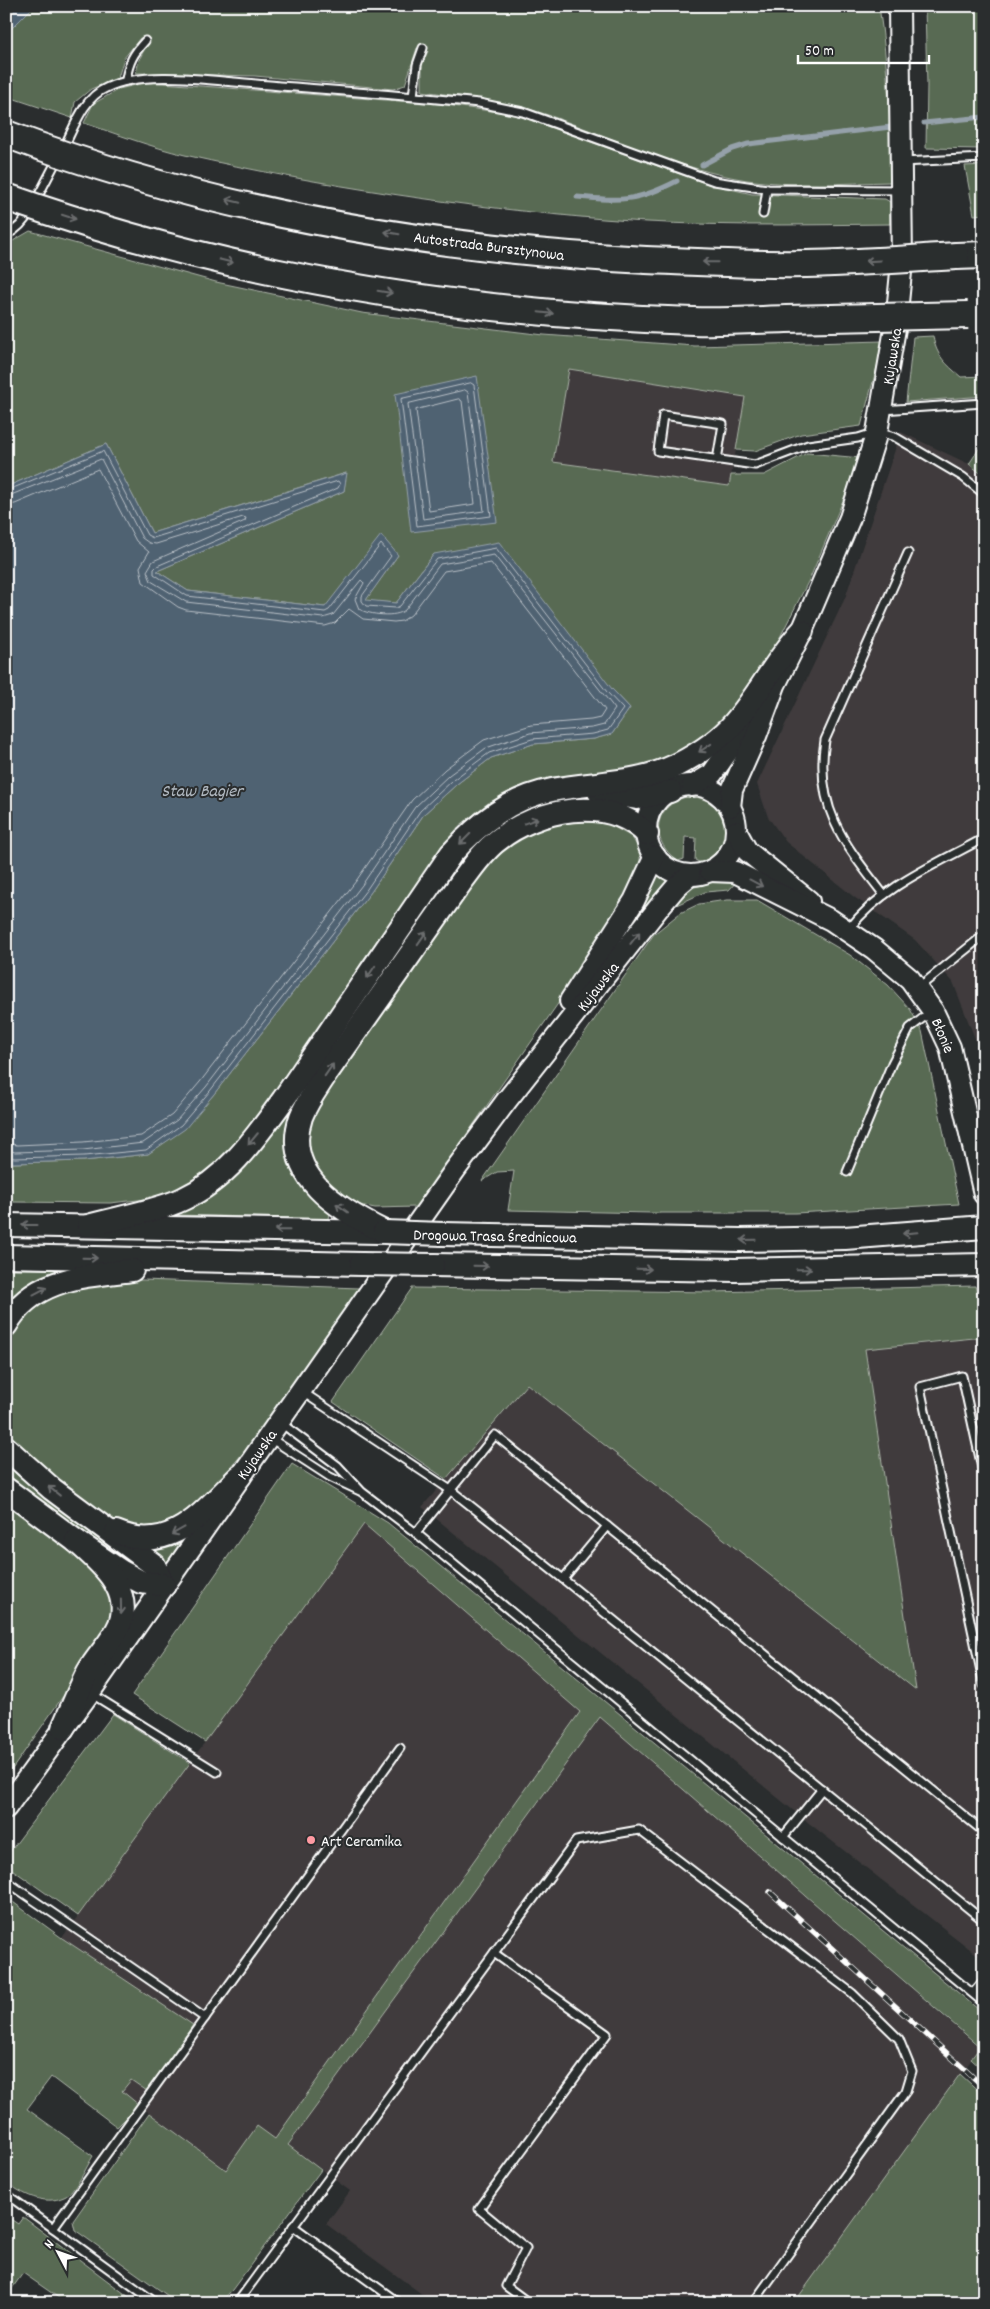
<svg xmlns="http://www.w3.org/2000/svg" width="990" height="2309" font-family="Dekko,sans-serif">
	<rect width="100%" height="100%" fill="#2a2d2e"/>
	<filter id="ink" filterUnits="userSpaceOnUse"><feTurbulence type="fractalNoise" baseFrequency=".02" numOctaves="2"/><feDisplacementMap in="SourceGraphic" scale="10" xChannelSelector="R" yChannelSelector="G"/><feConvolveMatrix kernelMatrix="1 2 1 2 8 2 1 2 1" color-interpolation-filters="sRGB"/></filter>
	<g filter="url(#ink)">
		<!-- built -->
		<g fill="#3f3b3c">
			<polygon points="569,369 746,397 729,487 553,462"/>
			<polygon points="901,432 969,464 984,476 984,1062 953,982 915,940 854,897 786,842 768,817 757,784 845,598"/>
			<polygon points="984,1337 984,1960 810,1824 422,1507 527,1384 915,1690 865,1348"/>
			<polygon points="364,1524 580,1712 275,2140 257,2127 226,2170 10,2009"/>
			<polygon points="600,1717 980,2048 795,2303 434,2303 326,2224 350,2191 288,2145"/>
		</g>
		<!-- green -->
		<g fill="#596a53" stroke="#acb4a9">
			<path d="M 34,6 L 879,6 C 888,65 891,123 890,182 C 843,183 794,187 747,180 C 678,169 614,138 548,115 C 508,101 464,97 422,91 L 422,64 L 428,51 L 417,48 L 405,85 L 393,89 L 255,76 L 136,73 L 139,60 L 149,40 L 140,38 L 124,58 L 118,78 L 91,89 L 75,102 L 72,118 L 6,96 L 6,34 Z"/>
			<polygon points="925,6 984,6 984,149 926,148 927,85"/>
			<path d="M 148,82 L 438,104 L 513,114 L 708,184 L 752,194 L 885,199 L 890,202 L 890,224 C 794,225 698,227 603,219 C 464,207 321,186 185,155 C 151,147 117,134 84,123 L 93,104 L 119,89 Z"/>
			<polygon points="984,165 984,214 974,215 965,166"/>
			<polygon points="30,231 216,282 362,313 544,335 695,346 884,341 861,426 801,434 755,451 736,450 745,397 569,369 553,462 729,486 731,475 764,475 807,453 861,458 810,578 773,651 743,702 713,734 650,767 552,777 516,788 487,804 458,827 363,960 322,1027 240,1143 213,1170 187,1187 157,1198 110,1203 12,1202 6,1199 6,1161 13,1163 84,1161 148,1154 184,1129 214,1094 371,892 424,814 457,784 491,758 533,744 594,739 612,734 630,708 612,689 434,554 396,603 365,601 398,555 325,607 188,591 157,571 344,491 346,473 152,533 106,444 6,487 6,245"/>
			<path d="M 933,336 C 936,356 946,364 961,377 L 983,376 L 984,364 L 984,396 L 906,402 L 913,337 Z"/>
			<polygon points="984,441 984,476 969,464"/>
			<path d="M 690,796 C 732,801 738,845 701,863 L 695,860 L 696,838 L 685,837 L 684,859 L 678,861 C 648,840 653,804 690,796 Z"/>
			<path d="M 589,798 L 643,809 L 640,815 L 506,825 L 288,1143 C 293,1176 301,1195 330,1213 L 329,1219 L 175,1215 L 175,1211 L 216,1192 L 241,1170 L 274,1127 L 445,883 C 490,824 513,802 589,798 Z"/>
			<polygon points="574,819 603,821 632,837 640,851 640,868 632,889 594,952 416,1207 375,1208 355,1204 333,1194 309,1157 307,1129 317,1101 496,853 547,823"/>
			<polygon points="656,873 673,882 606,964"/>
			<polygon points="724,879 738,880 729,890 705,892 672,907 684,890"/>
			<polygon points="727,900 757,900 850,955 888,985 910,1009 922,1031 959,1204 795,1213 652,1213 508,1210 514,1171 497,1172 482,1181 654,934 680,913 699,904"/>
			<polygon points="6,1269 56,1269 56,1273 6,1310"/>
			<polygon points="143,1280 359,1288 249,1446 202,1501 160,1531 121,1527 92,1509 15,1446 6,1429 6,1344 27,1310 56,1292 90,1283"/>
			<polygon points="975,1286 984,1317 984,1337 865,1349 916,1690 527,1384 446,1479 333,1402 412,1288 711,1292"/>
			<polygon points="6,1461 18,1476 143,1565 142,1578 15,1486 6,1476"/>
			<polygon points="292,1464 388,1523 984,2014 984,2071 971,2059 980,2047 600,1717 288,2145 321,2170 232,2290 220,2303 178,2303 75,2230 73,2221 149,2113 226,2170 257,2126 275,2139 580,1712 364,1524 205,1742 132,1695"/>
			<polygon points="6,1503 101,1570 111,1583 114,1623 6,1778"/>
			<polygon points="183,1540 165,1565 149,1549"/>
			<polygon points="113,1714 190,1763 78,1916 6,1865 6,1857"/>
			<path d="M 6,1897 L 62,1938 L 193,2025 L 147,2091 L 131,2080 L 122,2091 L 139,2105 L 117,2127 L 51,2077 L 27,2109 L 93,2156 C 87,2166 75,2193 64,2197 C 44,2206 22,2194 6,2182 Z"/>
			<polygon points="960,2074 984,2096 984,2303 794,2303"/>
			<polygon points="6,2216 18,2224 23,2217 137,2303 66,2303 23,2273 6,2297"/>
		</g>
		<!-- water -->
		<g fill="#4f6272" stroke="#95a1aa">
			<polygon points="6,6 34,6 6,34"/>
			<polygon points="477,376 497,522 411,532 395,394"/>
			<polygon points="106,444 152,533 347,473 344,491 157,571 188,591 325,607 381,535 398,555 366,600 396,603 434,554 499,542 612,689 630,708 612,734 594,739 533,744 491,758 457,784 424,814 371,892 214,1094 185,1129 148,1154 84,1161 13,1163 6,1161 6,487"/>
		</g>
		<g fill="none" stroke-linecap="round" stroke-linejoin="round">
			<!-- shore -->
			<g stroke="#b9c0c7" stroke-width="1">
				<polygon points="471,383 474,385 491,516 417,526 401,399"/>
				<polygon points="465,390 468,392 484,511 423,519 408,404"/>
				<polygon points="459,399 462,401 475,504 429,511 416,410"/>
				<polyline points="6,491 103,451 147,535 153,538 338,481 340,484 338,488 157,566 154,569 154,574 187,596 325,612 329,610 381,544 391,556 362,596 362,601 366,606 396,608 400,606 437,559 496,548 607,692 623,709 608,730 593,734 532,739 489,753 453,780 420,811 367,889 210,1091 181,1125 146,1150 84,1156 15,1158 6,1157"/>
				<path d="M 6,497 L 101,459 L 142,538 L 149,543 L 156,544 L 243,517 L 246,518 L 245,521 L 153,561 L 147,571 L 151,581 L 186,602 L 323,618 L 333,615 L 361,580 L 364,583 L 355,599 L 359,609 C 369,615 396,618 405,610 L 440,564 L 494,555 L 615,709 L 604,725 L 592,728 L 530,733 L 486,748 L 449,775 L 415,807 L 362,885 L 206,1087 L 177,1120 L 143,1143 L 83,1150 L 15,1152 L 6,1150"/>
				<polyline points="6,505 15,504 98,469 136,541 149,552 140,567 143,582 178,607 186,610 325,626 335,623 349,609 363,619 394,622 402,621 411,615 444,571 491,563 605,710 600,718 591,720 531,725 484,740 445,769 412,800 356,881 200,1082 172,1115 141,1136 83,1142 17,1145 6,1143"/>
			</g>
			<!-- stream -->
			<g stroke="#95a1aa" stroke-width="5">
				<polyline points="924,123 984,117"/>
				<polyline points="702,165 732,149 748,144 891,127"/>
				<path d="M 577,197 C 622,201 636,202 677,181"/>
			</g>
			<defs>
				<g id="lane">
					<path d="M 126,79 C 129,62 133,54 145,41"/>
					<polyline points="413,96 417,65 423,48"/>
					<path d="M 63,149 C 74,128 83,98 106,88 C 145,69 212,81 256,84 C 330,90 404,95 479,103 L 523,112 L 714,181 L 767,189 L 900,190"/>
					<polyline points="902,162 984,158"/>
					<polyline points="35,202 58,158"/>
					<polyline points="763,214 767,189"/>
					<path d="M 6,235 C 17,230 25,221 30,211"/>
					<polyline points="882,410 984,403"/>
					<polyline points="717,460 723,424 663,415 658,451 755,465 808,445 858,438 877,432 895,437 963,477 984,494"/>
					<path d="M 884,895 C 845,845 814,808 825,740 L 908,553"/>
					<path d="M 849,929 C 882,886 937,864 984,838"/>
					<polyline points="918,988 984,935"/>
					<polyline points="847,1172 892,1063 910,1028 932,1011"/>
					<polyline points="301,1391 452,1491 563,1579 984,1921"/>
					<polyline points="281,1423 338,1466 362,1492 416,1533 495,1435 984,1832"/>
					<polyline points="270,1438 330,1477 360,1491"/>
					<polyline points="984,1477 962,1376 920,1387 984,1685"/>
					<polyline points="416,1533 984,2003"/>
					<polyline points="563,1579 607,1526"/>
					<polyline points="92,1694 217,1772"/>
					<polyline points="783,1837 822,1789"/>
					<polyline points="6,1881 205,2018"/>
					<polyline points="494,1953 607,2034 479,2209 526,2248 506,2286 529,2303"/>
					<polyline points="973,1993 984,1980"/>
					<polyline points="6,2194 53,2228 400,1748"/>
					<polyline points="293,2226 399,2303"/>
					<polyline points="53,2228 156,2303"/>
					<polyline points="237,2303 576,1841 639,1830 852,1993 899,2039 912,2071 906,2091 753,2303"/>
				</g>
				<g id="secondary">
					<circle cx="691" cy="830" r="45"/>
					<polyline points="692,786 712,774 755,713"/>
					<polyline points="730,807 732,790 756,736 775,685 802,631 850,518 877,432 896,323 902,262 899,6"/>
					<polyline points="736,831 747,851 809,901"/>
					<polyline points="710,871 735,872 831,920 874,949 910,979 933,1011 950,1047 984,1194"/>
					<polyline points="570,1001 634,901 655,856"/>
					<polyline points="6,1808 90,1692 455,1170 507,1100 660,906 677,886 690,875"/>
				</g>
				<g id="primary">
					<polyline points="599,792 637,798 670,791"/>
					<polyline points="6,1225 378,1232"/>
					<path d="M 88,1226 C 116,1218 158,1211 183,1199 C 227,1179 256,1137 283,1100 L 451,854 C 479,823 510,798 552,790 C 594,782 638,784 677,765 C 698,754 720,740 735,722 C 760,693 776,659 802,631"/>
					<path d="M 384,1232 C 340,1210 281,1176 301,1117 C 307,1101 317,1088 326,1074 L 462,881 C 473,867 483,851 498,840 C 537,809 608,794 647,834"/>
					<polyline points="443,1234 740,1240 845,1238 984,1227"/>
					<polyline points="6,1256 361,1264"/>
					<polyline points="433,1265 735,1270 984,1265"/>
					<path d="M 6,1325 C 32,1278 84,1276 132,1270"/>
					<polyline points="6,1448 52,1489 154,1565 164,1585"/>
					<polyline points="6,1489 76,1541 122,1572 141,1582 164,1585"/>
					<path d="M 116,1532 C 172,1556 204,1510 240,1476"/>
					<path d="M 63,1728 C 71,1710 79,1690 88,1672 C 97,1656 113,1641 120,1624 C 133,1588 98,1561 76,1541"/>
				</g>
				<polyline id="highway" points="956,256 984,255"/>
			</defs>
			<!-- lane casing -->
			<use href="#lane" stroke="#fff" stroke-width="11"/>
			<!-- secondary casing -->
			<use href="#secondary" stroke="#fff" stroke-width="24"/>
			<!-- primary casing -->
			<use href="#primary" stroke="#fff" stroke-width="26"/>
			<!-- highway casing -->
			<use href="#highway" stroke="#fff" stroke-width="30"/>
			<!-- lane -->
			<use href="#lane" stroke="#2a2d2e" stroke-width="7"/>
			<!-- secondary -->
			<use href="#secondary" stroke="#2a2d2e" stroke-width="20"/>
			<!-- primary -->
			<use href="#primary" stroke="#2a2d2e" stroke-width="22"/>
			<!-- highway -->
			<use href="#highway" stroke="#2a2d2e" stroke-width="26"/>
			<defs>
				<polyline id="rail" points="770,1892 984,2087"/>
			</defs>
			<!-- rail casing -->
			<use href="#rail" stroke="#fff" stroke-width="5.5"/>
			<!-- rail -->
			<use href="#rail" stroke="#2a2d2e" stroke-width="4" stroke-dasharray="11" stroke-linecap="butt"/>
			<defs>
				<g id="primary-bridge">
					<polyline points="384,1232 443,1234"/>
					<polyline points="361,1264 433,1265"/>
				</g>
				<g id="highway-bridge">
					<path d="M 6,134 C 210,211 430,249 646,260 C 699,262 753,265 806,264 C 856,263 906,259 956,256"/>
					<path d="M 6,197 C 227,275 459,314 693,321 C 724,322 755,320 786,319 C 847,318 907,316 968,315"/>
				</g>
			</defs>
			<!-- primary-bridge casing -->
			<use href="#primary-bridge" stroke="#fff" stroke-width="26" stroke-linecap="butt"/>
			<!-- highway-bridge casing -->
			<use href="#highway-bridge" stroke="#fff" stroke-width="30" stroke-linecap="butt"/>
			<!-- primary-bridge -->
			<use href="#primary-bridge" stroke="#2a2d2e" stroke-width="22"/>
			<!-- highway-bridge -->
			<use href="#highway-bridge" stroke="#2a2d2e" stroke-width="26"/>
		</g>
		<!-- one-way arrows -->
		<defs><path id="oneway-shaft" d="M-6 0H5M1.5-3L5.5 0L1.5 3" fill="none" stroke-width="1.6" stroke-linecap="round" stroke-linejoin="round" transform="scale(1.25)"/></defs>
		<g stroke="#6a6c6d">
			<use href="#oneway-shaft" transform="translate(233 201) rotate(-167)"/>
			<use href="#oneway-shaft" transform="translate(69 217) rotate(18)"/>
			<use href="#oneway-shaft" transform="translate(392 233) rotate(-171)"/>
			<use href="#oneway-shaft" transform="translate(226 261) rotate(14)"/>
			<use href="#oneway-shaft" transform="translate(873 261) rotate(177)"/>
			<use href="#oneway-shaft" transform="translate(710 262) rotate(-179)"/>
			<use href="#oneway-shaft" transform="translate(385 292) rotate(9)"/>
			<use href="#oneway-shaft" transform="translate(546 313) rotate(6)"/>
			<use href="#oneway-shaft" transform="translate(705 748) rotate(146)"/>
			<use href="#oneway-shaft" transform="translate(531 821) rotate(-20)"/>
			<use href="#oneway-shaft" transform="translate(465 839) rotate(135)"/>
			<use href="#oneway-shaft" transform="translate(756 883) rotate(28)"/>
			<use href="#oneway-shaft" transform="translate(422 938) rotate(-55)"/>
			<use href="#oneway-shaft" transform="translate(635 938) rotate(-52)"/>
			<use href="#oneway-shaft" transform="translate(371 972) rotate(124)"/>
			<use href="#oneway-shaft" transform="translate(329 1070) rotate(-55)"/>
			<use href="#oneway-shaft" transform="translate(253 1139) rotate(130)"/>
			<use href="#oneway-shaft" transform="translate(342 1208) rotate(-144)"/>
			<use href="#oneway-shaft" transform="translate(29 1225) rotate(-180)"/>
			<use href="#oneway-shaft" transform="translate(282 1230) rotate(-179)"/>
			<use href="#oneway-shaft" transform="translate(910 1233) rotate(175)"/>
			<use href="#oneway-shaft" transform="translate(748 1240) rotate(179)"/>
			<use href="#oneway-shaft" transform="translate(90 1258) rotate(1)"/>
			<use href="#oneway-shaft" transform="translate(481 1266) rotate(1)"/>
			<use href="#oneway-shaft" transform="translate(644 1269) rotate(1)"/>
			<use href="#oneway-shaft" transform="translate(804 1269) rotate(-1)"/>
			<use href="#oneway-shaft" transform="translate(40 1291) rotate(-28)"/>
			<use href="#oneway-shaft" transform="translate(54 1491) rotate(-142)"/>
			<use href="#oneway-shaft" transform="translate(178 1531) rotate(151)"/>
			<use href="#oneway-shaft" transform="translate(121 1607) rotate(89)"/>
		</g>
	</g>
	<!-- markers -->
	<circle fill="#ff9aa2" stroke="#2a2d2e" stroke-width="2" cx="311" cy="1840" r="5"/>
	<g text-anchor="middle" stroke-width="4" stroke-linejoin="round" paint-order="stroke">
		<!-- street labels -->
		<g font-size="16" fill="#fff" stroke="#2a2d2e">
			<text transform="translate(489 245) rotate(7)" y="6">Autostrada Bursztynowa</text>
			<text transform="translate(891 356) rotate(-81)" y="6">Kujawska</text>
			<text transform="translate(597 986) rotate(-52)" y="6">Kujawska</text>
			<text transform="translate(944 1035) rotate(67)" y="6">Błonie</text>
			<text transform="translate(495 1235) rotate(1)" y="6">Drogowa Trasa Średnicowa</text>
			<text transform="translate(256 1454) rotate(-55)" y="6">Kujawska</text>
		</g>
		<!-- poi labels -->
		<g font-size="16" fill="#fff" stroke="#2a2d2e" text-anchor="start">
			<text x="321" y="1846">Art Ceramika</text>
		</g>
		<!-- water labels -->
		<g font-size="18" font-style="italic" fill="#b0b8c0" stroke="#2a2d2e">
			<text x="202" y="796">Staw Bagier</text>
		</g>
	</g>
	<!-- margin -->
	<rect width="990" height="2309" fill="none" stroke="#2a2d2e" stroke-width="25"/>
	<rect x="12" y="12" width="965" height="2284" fill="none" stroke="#fff" stroke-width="2" filter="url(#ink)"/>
	<!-- north arrow -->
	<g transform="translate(58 2252) rotate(311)" stroke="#2a2d2e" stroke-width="4" paint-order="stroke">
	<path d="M0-4L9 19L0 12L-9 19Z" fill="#ffffff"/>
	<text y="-8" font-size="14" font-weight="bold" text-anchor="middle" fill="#ffffff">N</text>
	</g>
	<!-- scale -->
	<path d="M798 55v8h131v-8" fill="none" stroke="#ffffff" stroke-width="2.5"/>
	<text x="805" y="55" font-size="15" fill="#ffffff" stroke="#2a2d2e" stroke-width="4" paint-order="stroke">50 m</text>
</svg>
